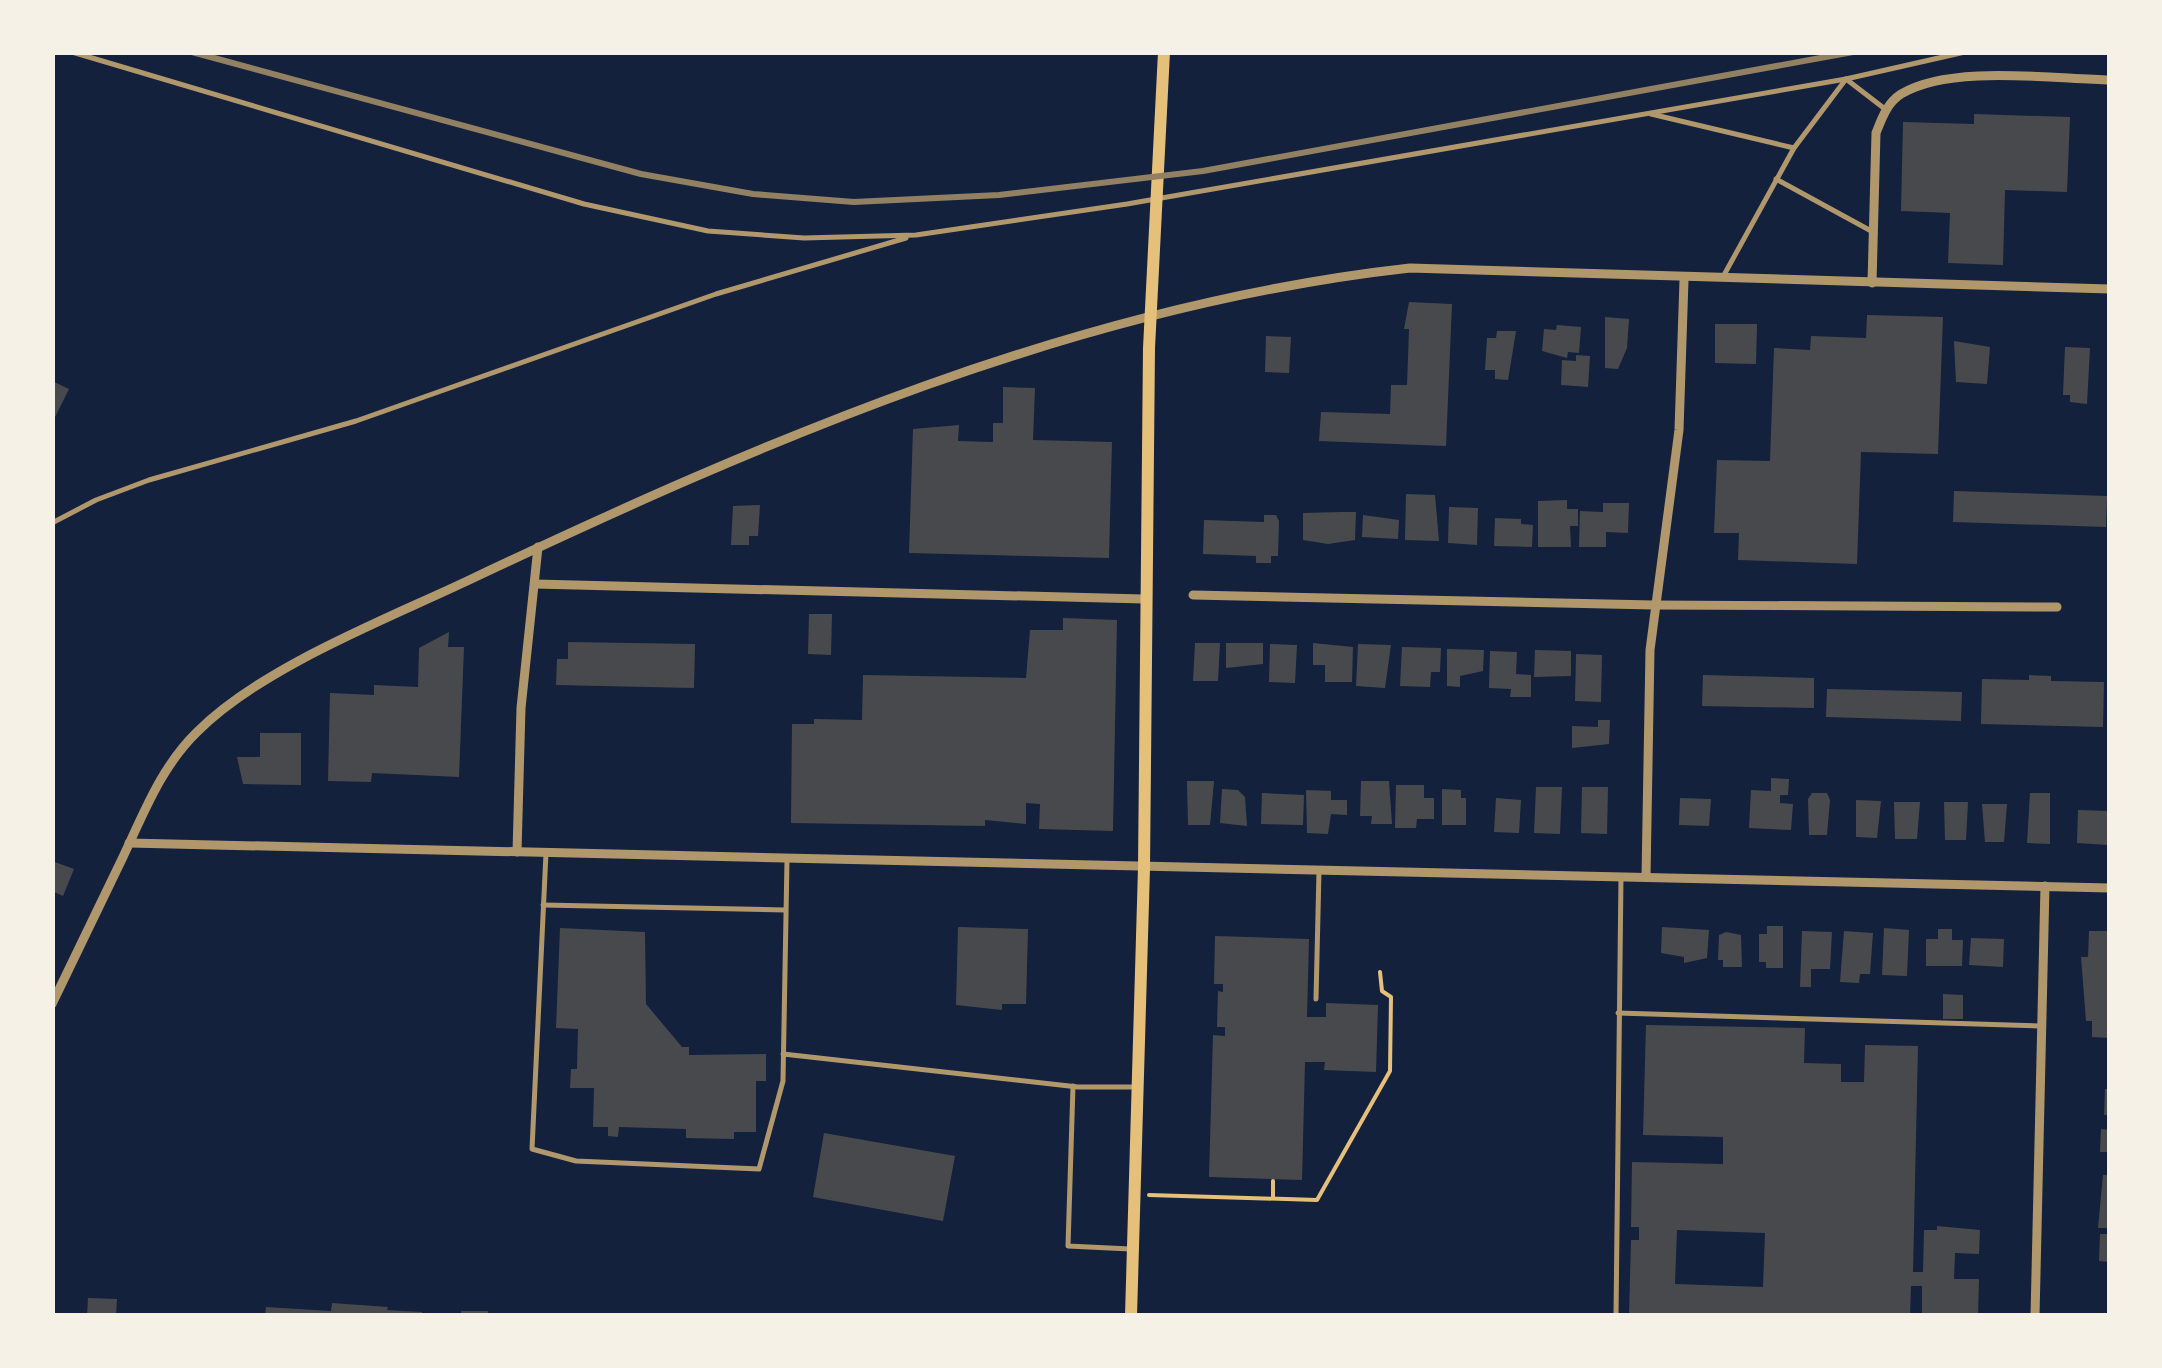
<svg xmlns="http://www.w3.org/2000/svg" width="2162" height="1368" font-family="'Public Sans',sans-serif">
	<rect width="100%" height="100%" fill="#14213d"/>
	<!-- building -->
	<g fill="#48494c" fill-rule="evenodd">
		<polygon points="1974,114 2070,117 2067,192 2005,190 2003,265 1948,263 1950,213 1901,211 1903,122 1974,124"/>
		<polygon points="1409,302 1452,304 1446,446 1319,441 1321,412 1390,414 1391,385 1407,385 1409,329 1404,329"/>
		<polygon points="1867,315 1943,317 1938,454 1861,452 1857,564 1738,560 1739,533 1714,533 1717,460 1770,461 1774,348 1810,350 1811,336 1866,338"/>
		<polygon points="1605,317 1629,319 1627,348 1618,369 1605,368"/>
		<polygon points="1715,324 1757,324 1756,364 1715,363"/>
		<polygon points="1557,325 1581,327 1579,353 1568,352 1567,358 1542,351 1544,329 1556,330"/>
		<polygon points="1497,331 1516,331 1508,380 1495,379 1495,370 1485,370 1487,338 1496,338"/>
		<polygon points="1266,336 1291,337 1289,373 1265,372"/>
		<polygon points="1954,341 1990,347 1987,384 1956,382"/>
		<polygon points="2065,347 2090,348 2087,404 2070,402 2070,395 2063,395"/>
		<polygon points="1576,355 1590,356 1588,387 1561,385 1562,360 1576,361"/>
		<polygon points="52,381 69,389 52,423"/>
		<polygon points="1003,387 1035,388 1033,440 1112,442 1109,558 909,553 913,429 959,425 958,441 993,442 993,423 1003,423"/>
		<polygon points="1954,491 2107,496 2106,527 1953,522"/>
		<polygon points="1406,494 1435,495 1439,541 1405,540"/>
		<polygon points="1567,500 1567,509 1578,509 1578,526 1570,526 1571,547 1538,547 1538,501"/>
		<polygon points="1603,503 1629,503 1628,533 1606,532 1606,547 1579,547 1580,511 1603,512"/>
		<polygon points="760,505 758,536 749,536 749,545 731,545 733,506"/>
		<polygon points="1449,507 1478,508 1477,545 1448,543"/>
		<polygon points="1341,512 1356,512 1355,540 1328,544 1303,540 1303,513"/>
		<polygon points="1264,515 1276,515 1279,521 1278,556 1271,556 1271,563 1256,563 1256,556 1203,554 1204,520 1264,522"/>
		<polygon points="1363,515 1399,520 1398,539 1362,537"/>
		<polygon points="1495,518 1521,519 1521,524 1533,525 1532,547 1494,546"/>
		<polygon points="809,614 832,614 831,655 808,654"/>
		<polygon points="1063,618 1117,620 1113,831 1039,829 1040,804 1026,803 1026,824 985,820 985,826 791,823 792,724 814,724 814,719 862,720 863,675 1026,678 1030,630 1063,630"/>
		<polygon points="449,632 448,647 464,647 459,777 372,773 371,782 328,781 330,693 374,695 374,685 418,687 419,648"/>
		<polygon points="568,642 695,644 694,688 556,685 557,659 568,659"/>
		<polygon points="1195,643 1220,643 1218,681 1193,681"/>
		<polygon points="1226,643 1263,643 1263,664 1226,668"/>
		<polygon points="1313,643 1353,647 1352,682 1325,682 1325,665 1313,665"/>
		<polygon points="1270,644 1297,645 1295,683 1269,682"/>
		<polygon points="1358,644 1391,645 1385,688 1356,686"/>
		<polygon points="1402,647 1441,648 1440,672 1431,672 1430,687 1400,686"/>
		<polygon points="1447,649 1484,650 1483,671 1460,676 1460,687 1447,686"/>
		<polygon points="1535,650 1571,651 1571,676 1534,677"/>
		<polygon points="1490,651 1517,652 1516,674 1531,675 1531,697 1510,697 1511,689 1489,688"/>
		<polygon points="1576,654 1602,655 1601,702 1575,701"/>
		<polygon points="1703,675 1814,678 1814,708 1702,706"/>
		<polygon points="2029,675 2051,676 2051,681 2104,682 2103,727 1981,724 1982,679 2029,680"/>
		<polygon points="1827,689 1962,692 1961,721 1826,717"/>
		<polygon points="1598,720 1610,720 1609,744 1572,748 1572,726 1598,727"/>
		<polygon points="260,733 301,733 301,785 243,784 237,757 260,757"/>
		<polygon points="1771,778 1789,779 1788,795 1780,795 1780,803 1793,804 1791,830 1749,828 1751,790 1771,791"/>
		<polygon points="1187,781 1214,781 1210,825 1188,825"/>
		<polygon points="1361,781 1389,781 1392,824 1371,824 1372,816 1360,816"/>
		<polygon points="1396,785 1424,785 1424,798 1434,798 1434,819 1417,819 1416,828 1395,828"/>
		<polygon points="1536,787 1562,787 1560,834 1534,833"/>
		<polygon points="1582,787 1608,787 1607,834 1581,833"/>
		<polygon points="1222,789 1238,790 1245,797 1247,826 1220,823"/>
		<polygon points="1442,789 1461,790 1461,798 1466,798 1466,825 1442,825"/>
		<polygon points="1306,790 1331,791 1331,800 1347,800 1347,815 1331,814 1328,834 1307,833"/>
		<polygon points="1262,793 1304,795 1303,825 1261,824"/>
		<polygon points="1812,793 1827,793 1830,800 1827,835 1809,835 1808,799"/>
		<polygon points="2030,793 2050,793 2050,844 2027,843"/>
		<polygon points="1496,798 1521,800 1519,833 1494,832"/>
		<polygon points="1680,798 1711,799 1709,826 1679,825"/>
		<polygon points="1856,800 1881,801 1877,838 1856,837"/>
		<polygon points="1894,802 1920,802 1917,839 1895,839"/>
		<polygon points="1944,802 1968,802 1966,840 1945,840"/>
		<polygon points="1982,804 2007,804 2004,842 1985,842"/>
		<polygon points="2078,810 2109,811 2108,845 2077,843"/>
		<polygon points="52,861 74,869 63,896 52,891"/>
		<polygon points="1767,926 1783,926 1783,968 1766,968 1766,962 1759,962 1759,934 1767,934"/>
		<polygon points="958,927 1028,929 1026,1004 1002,1004 1002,1010 956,1005"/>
		<polygon points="1662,927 1709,930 1707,958 1684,963 1684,957 1661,953"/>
		<polygon points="560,928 645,932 646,1004 682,1047 689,1047 689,1055 766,1054 766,1081 756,1081 756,1132 734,1132 734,1139 686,1138 686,1129 619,1127 618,1137 608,1136 608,1127 593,1127 594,1088 570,1088 571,1069 577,1069 578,1029 556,1028"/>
		<polygon points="1884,928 1909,930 1907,976 1882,975"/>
		<polygon points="1938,929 1952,929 1952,940 1963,940 1962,966 1926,966 1926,939 1938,939"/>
		<polygon points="1802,931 1832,932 1830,969 1811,969 1811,987 1800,987"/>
		<polygon points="1844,931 1873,933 1870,974 1860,974 1859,983 1840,982"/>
		<polygon points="2089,931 2110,931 2110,1038 2092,1037 2092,1021 2086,1021 2081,957 2088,957"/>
		<polygon points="1726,932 1741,935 1742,967 1723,967 1723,960 1718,960 1719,935"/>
		<polygon points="1215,936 1309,939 1307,1017 1326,1017 1326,1003 1378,1005 1376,1072 1324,1070 1325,1062 1305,1062 1302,1180 1209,1177 1213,1035 1225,1036 1225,1027 1217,1027 1218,991 1223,992 1223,984 1214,984"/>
		<polygon points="1971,938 2004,939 2003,967 1969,965"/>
		<polygon points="1943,994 1963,995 1963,1019 1943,1019"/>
		<path d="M 1646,1025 L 1805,1028 L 1804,1063 L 1841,1064 L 1841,1082 L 1864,1082 L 1865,1045 L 1918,1046 L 1913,1272 L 1923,1272 L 1924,1230 L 1937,1230 L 1937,1226 L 1980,1230 L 1979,1254 L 1955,1253 L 1954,1279 L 1979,1279 L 1978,1316 L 1922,1316 L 1922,1286 L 1911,1286 L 1910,1316 L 1629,1316 L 1631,1240 L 1639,1240 L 1639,1227 L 1631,1227 L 1632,1162 L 1723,1164 L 1723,1137 L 1643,1135 ZM 1677,1230 L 1765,1233 L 1763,1287 L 1675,1284 Z"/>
		<polygon points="2105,1089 2110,1089 2110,1115 2104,1115"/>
		<polygon points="2101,1129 2110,1130 2110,1152 2100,1152"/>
		<polygon points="824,1133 955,1156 943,1221 813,1197"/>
		<polygon points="2103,1175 2110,1175 2110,1228 2098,1228"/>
		<polygon points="2100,1234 2110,1234 2110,1262 2099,1261"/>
		<polygon points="88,1298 117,1299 116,1316 87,1316"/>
		<polygon points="332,1303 388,1307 387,1310 422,1312 422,1316 265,1316 266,1307 331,1311"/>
		<rect x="461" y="1311" width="27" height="5"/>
	</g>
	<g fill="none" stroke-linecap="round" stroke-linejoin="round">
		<!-- path -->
		<g stroke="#e5c07b" stroke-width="4">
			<polyline points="1149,1195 1317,1200 1390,1071 1391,997 1382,991 1380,972"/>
			<polyline points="1273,1198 1273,1181"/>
		</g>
		<!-- service -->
		<g stroke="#b1986c" stroke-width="5">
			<polyline points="72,52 584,204 708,231 804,238 916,235 1127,204 1846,79 1965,52"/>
			<polyline points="1651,114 1794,148"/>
			<polyline points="1776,179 1873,232"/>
			<polyline points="1724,275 1794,148 1846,79 1885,109"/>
			<polyline points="52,523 96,500 149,480 356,421 716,294 906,238"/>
			<polyline points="546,853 532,1149 576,1161 759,1169 783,1081 787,860"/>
			<polyline points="543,905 785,910"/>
			<polyline points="1316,999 1319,871"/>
			<polyline points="1618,1013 2040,1026"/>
			<polyline points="783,1054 1078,1087 1135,1087"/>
			<polyline points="1073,1086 1068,1246 1130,1249"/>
			<polyline points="1616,1316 1621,876"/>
		</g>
		<!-- minor -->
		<g stroke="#b1986c" stroke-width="9">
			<path d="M 1872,283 L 1876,133 C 1882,118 1887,103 1901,94 C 1950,64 2053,79 2110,80"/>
			<polyline points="535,584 1144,599"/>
			<polyline points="1193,595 1654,605 2057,607"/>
			<polyline points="129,843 2110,888"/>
			<polyline points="517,852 521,708 538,547"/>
			<polyline points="1646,877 1650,650 1679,430 1684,280"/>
			<path d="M 52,1004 C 76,955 99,906 123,857 C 144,813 161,767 197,732 C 261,668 382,621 465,582 C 765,440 1077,305 1410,268 L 2110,289"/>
			<polyline points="2035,1316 2045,886"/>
		</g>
		<!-- secondary -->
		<polyline stroke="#e5c07b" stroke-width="12" points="1131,1316 1144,868 1149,348 1164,52"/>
		<!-- rail -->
		<polyline stroke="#918062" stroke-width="6" points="192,52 641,174 753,194 854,202 999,195 1203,171 1853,52"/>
	</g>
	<!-- border -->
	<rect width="2162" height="1368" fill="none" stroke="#f6f1e7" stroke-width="110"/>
</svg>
